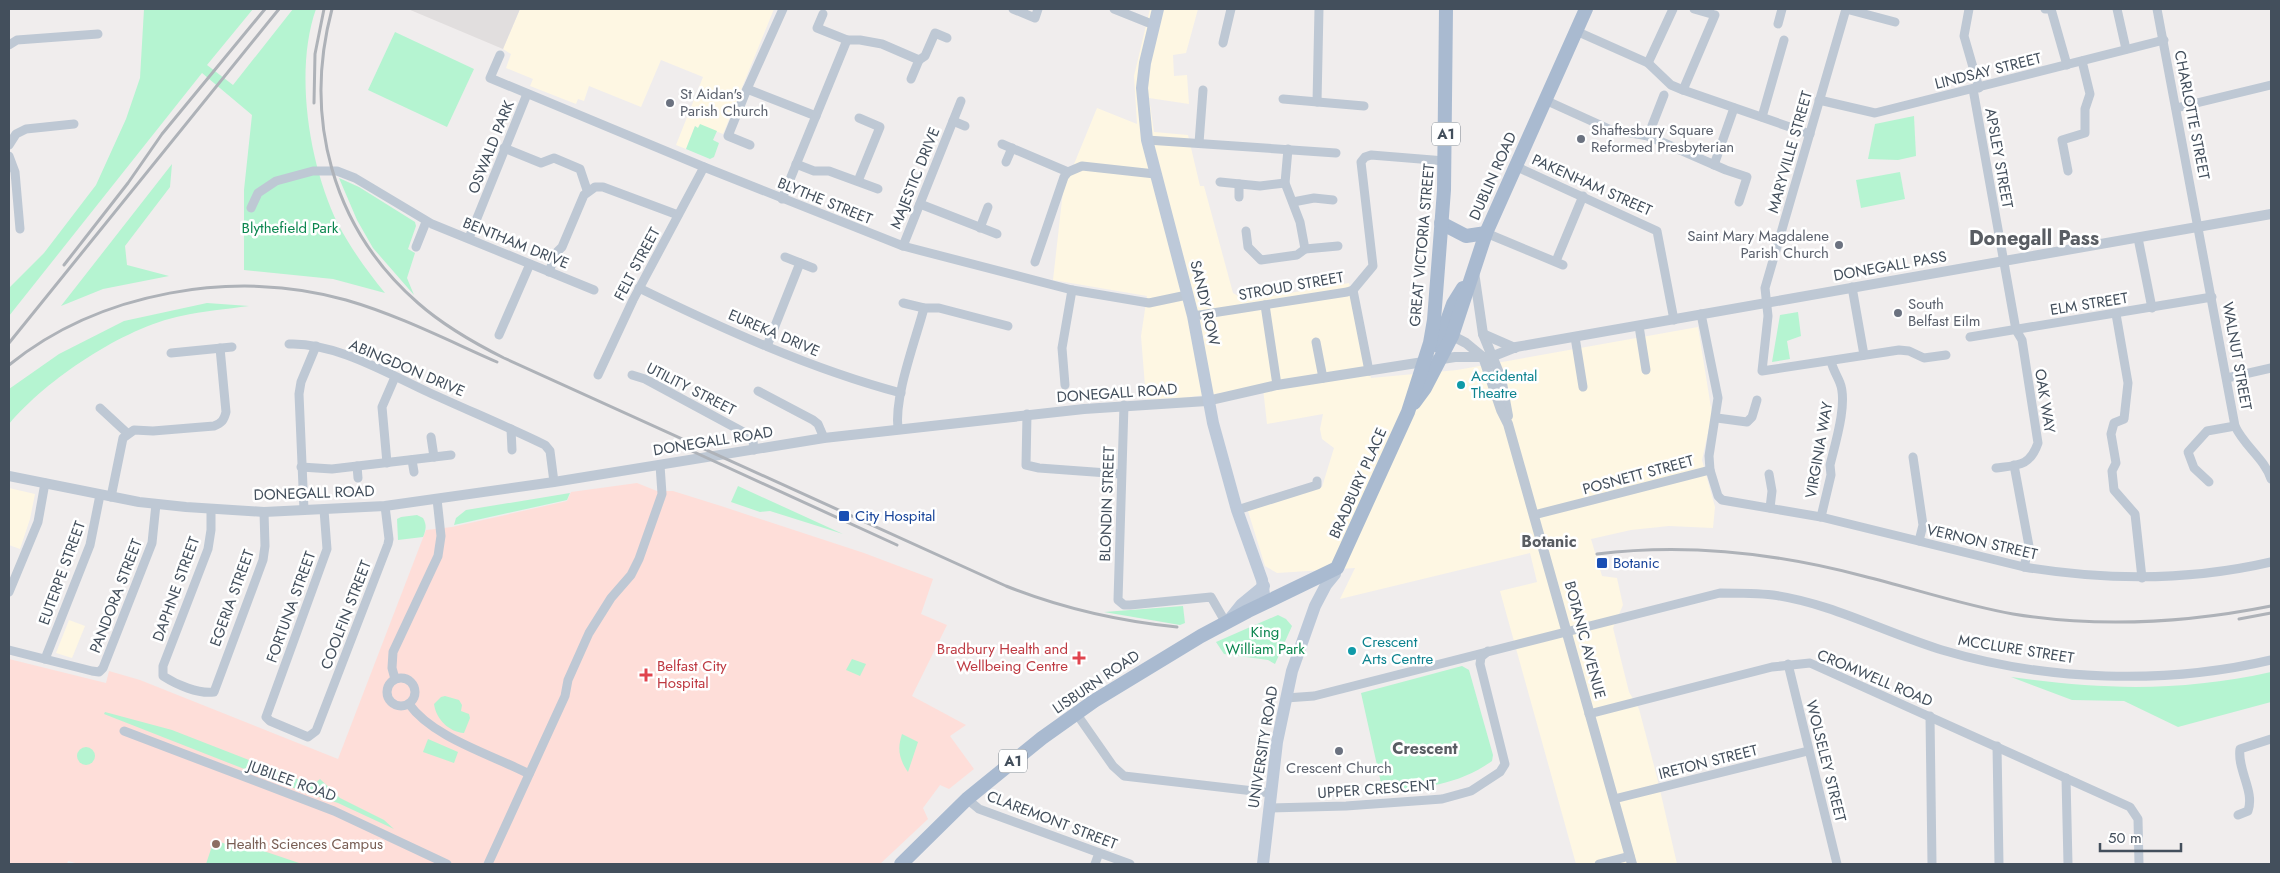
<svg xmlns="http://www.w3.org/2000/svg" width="2280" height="873" font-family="Jost,sans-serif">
	<rect width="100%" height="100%" fill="#f0eded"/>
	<!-- commercial -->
	<g fill="#fef7e3">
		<polygon points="520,9 774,9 723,134 700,125 698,128 695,126 686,149 676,145 703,77 661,60 641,107 589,86 584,101 578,99 576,104 530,86 533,79 506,68 511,54 503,49"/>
		<polygon points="1150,9 1198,9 1186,53 1173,55 1174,76 1187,75 1189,104 1149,98 1154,132 1188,135 1200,186 1204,186 1233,293 1240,297 1254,294 1259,298 1349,283 1371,378 1457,370 1698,327 1712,414 1702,460 1715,507 1713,528 1669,526 1631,530 1591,539 1602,576 1617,578 1623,605 1613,628 1629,692 1639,709 1657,777 1677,864 1576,864 1500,591 1537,582 1530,553 1340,599 1355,568 1277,573 1265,566 1248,511 1322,487 1334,448 1322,439 1320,429 1323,414 1267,424 1263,388 1181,398 1146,399 1141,336 1147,296 1053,280 1063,191 1097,108 1137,124 1134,76"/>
		<polygon points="9,488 35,494 30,519 20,549 9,545"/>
		<polygon points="69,620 85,626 72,658 56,653"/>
	</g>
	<!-- education -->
	<polygon fill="#e1dede" points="408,9 520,9 503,49"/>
	<!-- medical -->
	<polygon fill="#feded9" points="637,483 657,491 673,491 721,506 864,553 933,579 921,614 947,625 912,696 966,725 950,736 974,769 949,789 940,785 923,808 928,819 880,864 79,864 68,861 67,864 9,864 9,659 106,683 109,671 140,680 338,759 426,530 452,527 567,501 571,492"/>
	<!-- green -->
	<g fill="#b5f4d1">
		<path d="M 144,9 L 253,9 L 207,65 L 233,85 L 293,9 L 316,9 C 294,71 309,165 338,224 C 351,249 368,272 385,293 L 333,279 L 244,270 L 244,190 L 252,115 L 202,73 L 9,316 L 9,288 L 44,253 L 96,185 L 126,119 L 140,78 Z"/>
		<polygon points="395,32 474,69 447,127 368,90"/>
		<polygon points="1914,116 1916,156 1898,160 1868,159 1875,124"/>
		<polygon points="700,124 717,131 713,140 719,143 714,157 710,159 686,149 695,126 698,128"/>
		<polygon points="172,164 170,187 125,246 127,265 169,276 103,289 61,306"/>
		<polygon points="1900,172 1905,199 1861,208 1856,180"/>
		<polygon points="339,178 359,187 415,222 416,226 408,249 415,253 407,278 414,295 373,248 357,220"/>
		<path d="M 207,303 L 249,306 C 227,309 203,311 181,316 C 123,328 47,379 9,424 L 9,389 L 59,354 L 124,321 Z"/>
		<polygon points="1798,312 1801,336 1787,341 1790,359 1772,362 1780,315"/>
		<polygon points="738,486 843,534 770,511 760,512 731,502"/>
		<polygon points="570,493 567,500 454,525 456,518 466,510"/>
		<path d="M 417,515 L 423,518 C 427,525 426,530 423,537 L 398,540 L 397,519 L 401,517 Z"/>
		<polygon points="1183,606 1185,623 1180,625 1104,612"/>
		<polygon points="1278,615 1286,619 1292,626 1275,664 1268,660 1224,654 1216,642"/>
		<polygon points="852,659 866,664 860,676 846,670"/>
		<path d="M 1462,666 L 1469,670 L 1493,755 L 1492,761 C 1459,785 1422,788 1383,792 L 1361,693 Z"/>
		<path d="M 2271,672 L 2271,702 L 2178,727 L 2124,701 L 2072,700 L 2011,677 C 2102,690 2181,692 2271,672 Z"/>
		<path d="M 445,696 L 459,700 L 462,705 L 461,711 L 469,714 L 470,718 L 464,733 C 449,732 436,719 434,704 L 441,697 Z"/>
		<polygon points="105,712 172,730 313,785 320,779 340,798 384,820 394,829 338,803 285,785 104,714"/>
		<path d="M 902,734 L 918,742 L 908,772 C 899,759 897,749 902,734 Z"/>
		<polygon points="428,739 458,752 454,763 423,752"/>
		<circle cx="86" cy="756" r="9"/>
		<polygon points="214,840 241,849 243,844 302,864 206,864"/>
	</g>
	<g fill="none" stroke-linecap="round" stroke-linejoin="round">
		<!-- minor -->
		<g stroke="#bec8d4" stroke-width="9">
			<polyline points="1013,9 1035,18 1038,9"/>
			<polyline points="1114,9 1154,25"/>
			<polyline points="1846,9 1765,288 1768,316 1762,371 1899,350 1909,351 1924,358 1946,355"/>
			<polyline points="1846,9 1895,22"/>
			<polyline points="1969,9 1964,36 1979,88"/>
			<polyline points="2045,9 2051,9 2067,65"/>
			<polyline points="2117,9 2126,49"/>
			<path d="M 2157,9 L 2235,426 C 2244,446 2265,459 2271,479"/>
			<polyline points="823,14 817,28 847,40 860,40 882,44 919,60"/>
			<polyline points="1778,24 1782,9"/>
			<polyline points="1576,31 1648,63 1671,85 1683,90 1810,134"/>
			<polyline points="1223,43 1231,9"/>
			<polyline points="9,45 17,40 98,34"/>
			<polyline points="500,55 490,78 704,167 903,246 1072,290 1149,303 1187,295"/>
			<polyline points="919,60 925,56 935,33 947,38"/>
			<polyline points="1648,63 1673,9"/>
			<polyline points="911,79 919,60"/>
			<polyline points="747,89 783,9"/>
			<path d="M 1973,89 L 2016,330 L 2022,340 L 2038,443 C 2030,466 2019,465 1996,468"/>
			<polyline points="1683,90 1715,15 1694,9"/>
			<polyline points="1283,99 1364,106"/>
			<polyline points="1545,100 1609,129"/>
			<polyline points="1819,100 1875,113 2164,40"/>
			<polyline points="1317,102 1319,9"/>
			<polyline points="2176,108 2271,85"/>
			<polyline points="1762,117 1784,40"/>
			<polyline points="953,121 965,126"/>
			<polyline points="1615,130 1648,136 1726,170 1747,177 1739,202"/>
			<polyline points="1648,136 1664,95"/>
			<polyline points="1147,140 1336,153"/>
			<polyline points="1199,143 1203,90"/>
			<polyline points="1002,144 1068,172"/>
			<polyline points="9,145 16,134 26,129 74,124"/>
			<polyline points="750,145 728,136 747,89 816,116"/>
			<polyline points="504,148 541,163 554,158 580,169 587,190"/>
			<polyline points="9,156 15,172 20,229"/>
			<polyline points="1006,162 1012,148"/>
			<polyline points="796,164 814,171 829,171 878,189"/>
			<polyline points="1714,165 1734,108"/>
			<polyline points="1515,166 1657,231 1674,320"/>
			<polyline points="2068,171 2062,140 2085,133 2085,109 2090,94 2082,61"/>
			<polyline points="858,181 880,127 859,118"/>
			<polyline points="1220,182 1260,186 1285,183"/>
			<polyline points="1239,197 1239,184"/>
			<polyline points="782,199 847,40"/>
			<polyline points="1293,202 1314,198 1333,200"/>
			<polyline points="920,204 997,234"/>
			<polyline points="251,208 258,193 276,181 313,171 337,171 355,178 432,224 594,290"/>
			<polyline points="980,228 988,207"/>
			<polyline points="1246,231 1248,247 1261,260 1297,255 1305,249 1300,222 1285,183 1288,149"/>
			<polyline points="1486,233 1563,265"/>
			<polyline points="469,238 527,94"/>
			<polyline points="2138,238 2152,308"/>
			<polyline points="903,246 961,101"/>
			<polyline points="416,247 426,222"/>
			<polyline points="1305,249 1338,246"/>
			<polyline points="785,257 813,268"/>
			<polyline points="1556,261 1583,196"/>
			<polyline points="1035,262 1064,177 1068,172 1082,166 1155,174"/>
			<polyline points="549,272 556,253 562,247 584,195 595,187 603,187 678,215"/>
			<polyline points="1852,287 1864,355"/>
			<path d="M 639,288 C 723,329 811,369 901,393"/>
			<polyline points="1353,290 1369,371"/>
			<polyline points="903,303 924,308 939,308 1008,326"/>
			<polyline points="1265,305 1277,385"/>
			<path d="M 1701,314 L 1718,398 L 1709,456 L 1710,470 L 1718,496 L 1722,500 L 1821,517 L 2024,567 C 2108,581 2189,581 2271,562"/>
			<polyline points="2116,314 2128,383 2124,419 2114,423 2111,434 2116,463 2112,471 2114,490 2135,514 2142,578"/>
			<polyline points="1193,316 1347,292 1353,290 1373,266 1361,162 1365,157 1371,155 1445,161"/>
			<polyline points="1639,326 1646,370"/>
			<polyline points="499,335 530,264"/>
			<polyline points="1575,337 1583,387"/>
			<polyline points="1970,337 2212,297"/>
			<polyline points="1316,342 1323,378"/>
			<path d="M 289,344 C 334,342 387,373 428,392 C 467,410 506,426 545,445 L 550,451 L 554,482"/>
			<polyline points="767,346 800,263"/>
			<polyline points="171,353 232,347"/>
			<polyline points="598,375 633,300 704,167"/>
			<polyline points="632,375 645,379 747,434 753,441 754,450"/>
			<polyline points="2227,378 2271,368"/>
			<polyline points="1065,385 1062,348 1072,290"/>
			<polyline points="758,391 813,420 818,424 824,438"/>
			<polyline points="1124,405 1118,600 1124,605 1130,605 1211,597 1226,623"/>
			<polyline points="100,408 127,433"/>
			<polyline points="1027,414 1026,465 1039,468 1121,474"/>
			<polyline points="1717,418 1747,422 1752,417 1757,400"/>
			<polyline points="511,429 512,450"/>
			<path d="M 898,429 C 894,396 915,342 924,308"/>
			<polyline points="431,437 434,457"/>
			<polyline points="1913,457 1923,525 1919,541"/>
			<polyline points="412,460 414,472"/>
			<polyline points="387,463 382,407 395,377"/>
			<polyline points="2014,465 2029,546 2024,567"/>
			<polyline points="357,466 358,478"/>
			<polyline points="301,467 332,469 451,455"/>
			<polyline points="1769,474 1772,491 1770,508"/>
			<polyline points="2209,482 2194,468 2188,452 2207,431 2235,426"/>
			<path d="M 111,497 L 123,438 L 134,430 L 153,431 L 214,426 C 222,423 224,420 226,412 L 220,348"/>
			<path d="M 211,509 L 211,530 L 208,549 L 163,666 L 163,676 C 177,685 198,694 214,692 L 263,560 L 265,546 L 264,512"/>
			<polyline points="304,510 299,394 301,382 316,346"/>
			<polyline points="324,510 327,549 266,717 270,721 308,737 316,731 388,544 389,539 385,506"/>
			<polyline points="1237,510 1317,485 1317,481"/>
			<polyline points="1534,515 1710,470"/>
			<path d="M 1821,517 L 1831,475 L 1830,465 C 1835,444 1848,403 1840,383 C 1837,375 1833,370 1831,361"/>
			<polyline points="9,592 38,522 45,483"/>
			<polyline points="9,650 92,671 99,672 103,668 152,543 156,504"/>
			<polyline points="45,659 90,545 100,495"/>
			<polyline points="1788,664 1837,864"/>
			<circle cx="401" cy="692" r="14"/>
			<polyline points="395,679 392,668 393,652 438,556 441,536 437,499"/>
			<path d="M 1286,698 L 1314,696 L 1720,593 C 1737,593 1755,593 1773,595 C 1831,603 1886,633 1942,650 C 2046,681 2165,685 2271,660"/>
			<path d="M 409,704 C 433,738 493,755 529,774"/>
			<polyline points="1076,713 1113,766 1124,776 1271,793"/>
			<polyline points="1589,714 1772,667 1810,663 2130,807 2138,819 2139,864"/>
			<polyline points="1930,716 1932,864"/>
			<polyline points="124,731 334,811 447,864"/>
			<polyline points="1997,746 1999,864"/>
			<polyline points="2066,778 2068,864"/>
			<polyline points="967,799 979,809 1130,864"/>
			<polyline points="1614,799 1808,751"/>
			<polyline points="1269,808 1346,806 1442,799 1471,791 1500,772 1505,764 1480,664 1481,657 1488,651"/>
			<path d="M 2238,815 L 2248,811 C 2255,791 2237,770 2240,749 L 2271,739"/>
			<polyline points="488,864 565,696 568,680 589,633 611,598 631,575 639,559 662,494 660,465"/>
			<polyline points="1095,864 1099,853"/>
			<polyline points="1599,864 1630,856"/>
		</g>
		<!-- tertiary -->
		<g stroke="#bec8d4" stroke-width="10">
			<polyline points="1474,272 1483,334 1501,378 1508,416"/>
			<polyline points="1447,333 1466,343 1483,357"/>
			<polyline points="1483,334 1515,348"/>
			<polyline points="1483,357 1501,410 1508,424 1632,864"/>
			<polyline points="9,476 139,502 186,507 264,512 385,506 554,482 824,438 1084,409 1207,401 1277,385 1455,357 1491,357 1516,347 2271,214"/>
		</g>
		<!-- secondary -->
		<g stroke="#bdc9d9" stroke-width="12">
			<polyline points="1158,9 1145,63 1142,88 1147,140 1193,316 1213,423 1237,510 1262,580 1265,602"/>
			<polyline points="1229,620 1241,605 1264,586"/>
			<polyline points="1263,864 1277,742 1292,671 1315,606 1326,585 1335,574"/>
		</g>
		<!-- primary -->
		<g stroke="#a9bad0" stroke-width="14">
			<polyline points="1441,223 1466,236 1486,233"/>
			<polyline points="1438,346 1453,304 1463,288"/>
			<polyline points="1414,403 1425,388 1452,336 1486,233 1586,9"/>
			<polyline points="901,864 967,799 1042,738 1094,701 1201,636 1248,611 1337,568 1408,412 1430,343 1434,320 1444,190 1446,9"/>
		</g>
		<!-- rail -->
		<g stroke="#aeb2b8" stroke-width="3">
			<path d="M 332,9 C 303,118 332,228 418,303 C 444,326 474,343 504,358 L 1006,586 C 1061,608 1118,621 1177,627"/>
			<polyline points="314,103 315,54 324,9"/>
			<polyline points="64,265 128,183 162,134 265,9"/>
			<polyline points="9,343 279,9"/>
			<path d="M 9,365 C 99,292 235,268 346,300 C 398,315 447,340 497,362"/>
			<polyline points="681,446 897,545"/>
			<path d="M 1597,554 C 1686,543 1776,553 1863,576 C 1912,588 1962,605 2013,614 C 2099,628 2186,623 2271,606"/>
			<polyline points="2239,619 2271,613"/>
		</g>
	</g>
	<!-- markers -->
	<g fill="#6b7280" stroke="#fff" stroke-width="2">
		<circle cx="670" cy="103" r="5"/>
		<circle cx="1581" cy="139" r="5"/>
		<circle cx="1839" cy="245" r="5"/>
		<circle cx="1898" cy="313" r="5"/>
		<circle cx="1339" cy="751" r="5"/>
	</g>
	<g fill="#0f9aa8" stroke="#fff" stroke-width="2">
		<circle cx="1461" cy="385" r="5"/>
		<circle cx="1352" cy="651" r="5"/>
	</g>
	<g fill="#1a4fb4" stroke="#fff" stroke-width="2">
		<rect x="838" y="510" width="12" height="12" rx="2.5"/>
		<rect x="1596" y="557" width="12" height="12" rx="2.5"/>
	</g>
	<g fill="#e0444e" stroke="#fff" stroke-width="2">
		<path d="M1076.5 650.5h5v5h5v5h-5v5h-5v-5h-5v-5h5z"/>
		<path d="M643.5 667.5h5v5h5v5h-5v5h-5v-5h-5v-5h5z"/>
	</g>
	<circle fill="#8d6e63" stroke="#fff" stroke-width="2" cx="216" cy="844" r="5"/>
	<g text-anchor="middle" stroke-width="5" stroke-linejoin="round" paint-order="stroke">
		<!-- shield labels -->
		<g fill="#fff" stroke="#7b848d" stroke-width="1">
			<rect x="1432" y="122.5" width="28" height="23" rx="4"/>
			<rect x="999" y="749.5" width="28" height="23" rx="4"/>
		</g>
		<g font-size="14" font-weight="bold" fill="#434f5c">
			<text x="1446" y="139">A1</text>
			<text x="1013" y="766">A1</text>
		</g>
		<!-- street labels -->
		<g font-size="15" fill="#434f5c" stroke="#fff">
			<text transform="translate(1988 71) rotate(-14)" y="5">LINDSAY STREET</text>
			<text transform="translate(2192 115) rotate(79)" y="5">CHARLOTTE STREET</text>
			<text transform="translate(491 147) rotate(-68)" y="5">OSWALD PARK</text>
			<text transform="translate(1790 152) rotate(-74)" y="5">MARYVILLE STREET</text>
			<text transform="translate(1999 158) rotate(80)" y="5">APSLEY STREET</text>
			<text transform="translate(1493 176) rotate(-66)" y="5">DUBLIN ROAD</text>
			<text transform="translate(915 178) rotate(-68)" y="5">MAJESTIC DRIVE</text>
			<text transform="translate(1592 185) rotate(24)" y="5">PAKENHAM STREET</text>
			<text transform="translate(825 201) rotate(22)" y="5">BLYTHE STREET</text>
			<text transform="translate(516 243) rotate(22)" y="5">BENTHAM DRIVE</text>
			<text transform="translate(1422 245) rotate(-85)" y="5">GREAT VICTORIA STREET</text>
			<text transform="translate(637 264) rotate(-62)" y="5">FELT STREET</text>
			<text transform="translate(1890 266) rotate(-10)" y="5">DONEGALL PASS</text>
			<text transform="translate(1291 286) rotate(-10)" y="5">STROUD STREET</text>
			<text transform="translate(1205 303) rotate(77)" y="5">SANDY ROW</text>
			<text transform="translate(2089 304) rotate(-9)" y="5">ELM STREET</text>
			<text transform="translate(774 333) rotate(23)" y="5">EUREKA DRIVE</text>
			<text transform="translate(2237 356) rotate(80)" y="5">WALNUT STREET</text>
			<text transform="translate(407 368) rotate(23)" y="5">ABINGDON DRIVE</text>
			<text transform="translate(691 389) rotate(27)" y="5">UTILITY STREET</text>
			<text transform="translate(1117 393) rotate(-4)" y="5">DONEGALL ROAD</text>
			<text transform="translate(2045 401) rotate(81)" y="5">OAK WAY</text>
			<text transform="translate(713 441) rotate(-9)" y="5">DONEGALL ROAD</text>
			<text transform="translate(1819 450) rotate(-80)" y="5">VIRGINIA WAY</text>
			<text transform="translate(1638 475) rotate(-15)" y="5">POSNETT STREET</text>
			<text transform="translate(1358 483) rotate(-66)" y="5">BRADBURY PLACE</text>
			<text transform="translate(314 493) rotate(-2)" y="5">DONEGALL ROAD</text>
			<text transform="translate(1107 504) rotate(-88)" y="5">BLONDIN STREET</text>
			<text transform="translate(1982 542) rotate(13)" y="5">VERNON STREET</text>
			<text transform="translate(62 573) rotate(-70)" y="5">EUTERPE STREET</text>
			<text transform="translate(176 589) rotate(-70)" y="5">DAPHNE STREET</text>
			<text transform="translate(116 596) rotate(-69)" y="5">PANDORA STREET</text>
			<text transform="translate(232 598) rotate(-70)" y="5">EGERIA STREET</text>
			<text transform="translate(291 607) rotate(-70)" y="5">FORTUNA STREET</text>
			<text transform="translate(346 615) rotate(-69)" y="5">COOLFIN STREET</text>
			<text transform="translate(1585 640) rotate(75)" y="5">BOTANIC AVENUE</text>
			<text transform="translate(2016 649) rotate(9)" y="5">MCCLURE STREET</text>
			<text transform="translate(1875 678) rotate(23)" y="5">CROMWELL ROAD</text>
			<text transform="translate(1096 682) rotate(-34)" y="5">LISBURN ROAD</text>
			<text transform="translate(1263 747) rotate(-81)" y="5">UNIVERSITY ROAD</text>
			<text transform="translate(1826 761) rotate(76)" y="5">WOLSELEY STREET</text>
			<text transform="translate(1708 762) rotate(-14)" y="5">IRETON STREET</text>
			<text transform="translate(292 781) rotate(20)" y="5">JUBILEE ROAD</text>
			<text transform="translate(1377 789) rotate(-4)" y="5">UPPER CRESCENT</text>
			<text transform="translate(1052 820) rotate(21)" y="5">CLAREMONT STREET</text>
		</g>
		<!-- worship labels -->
		<g font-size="15" fill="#5b616d" stroke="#fff" text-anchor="start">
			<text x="680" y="99">St Aidan's<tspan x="680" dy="17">Parish Church</tspan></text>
			<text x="1591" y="135">Shaftesbury Square<tspan x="1591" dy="17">Reformed Presbyterian</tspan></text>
			<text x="1829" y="241" text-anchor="end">Saint Mary Magdalene<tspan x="1829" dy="17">Parish Church</tspan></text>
			<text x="1908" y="309">South<tspan x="1908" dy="17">Belfast Eilm</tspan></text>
			<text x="1339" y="773" text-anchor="middle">Crescent Church</text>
		</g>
		<!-- park labels -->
		<g font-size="15" fill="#0c864f" stroke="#fff">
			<text x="290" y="233">Blythefield Park</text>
			<text x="1265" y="637">King<tspan x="1265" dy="17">William Park</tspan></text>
		</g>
		<!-- culture labels -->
		<g font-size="15" fill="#0d838f" stroke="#fff" text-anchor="start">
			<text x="1471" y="381">Accidental<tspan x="1471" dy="17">Theatre</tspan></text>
			<text x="1362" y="647">Crescent<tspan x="1362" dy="17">Arts Centre</tspan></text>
		</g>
		<!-- transit labels -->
		<g font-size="15" fill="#164399" stroke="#fff" text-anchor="start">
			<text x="855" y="521">City Hospital</text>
			<text x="1613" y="568">Botanic</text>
		</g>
		<!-- health labels -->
		<g font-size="15" fill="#be3a42" stroke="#fff" text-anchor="end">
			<text x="1068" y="654">Bradbury Health and<tspan x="1068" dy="17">Wellbeing Centre</tspan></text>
			<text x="657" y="671" text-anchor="start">Belfast City<tspan x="657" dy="17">Hospital</tspan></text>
		</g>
		<!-- education labels -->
		<g font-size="15" fill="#785e54" stroke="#fff" text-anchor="start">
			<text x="226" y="849">Health Sciences Campus</text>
		</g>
		<!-- neighbourhood labels -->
		<g font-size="16" font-weight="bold" fill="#595d63" stroke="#fff">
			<text x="1549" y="547">Botanic</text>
			<text x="1425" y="754">Crescent</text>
		</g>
		<!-- district labels -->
		<g font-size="20" font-weight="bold" fill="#595d63" stroke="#fff">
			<text x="2034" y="245">Donegall Pass</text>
		</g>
	</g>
	<!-- border -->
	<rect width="2280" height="873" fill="none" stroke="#434f5c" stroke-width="20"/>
	<!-- scale -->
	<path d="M2100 843v8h81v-8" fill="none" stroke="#434f5c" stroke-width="2.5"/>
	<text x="2108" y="843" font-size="15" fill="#434f5c" stroke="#ffffff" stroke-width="4" paint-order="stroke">50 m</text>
</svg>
